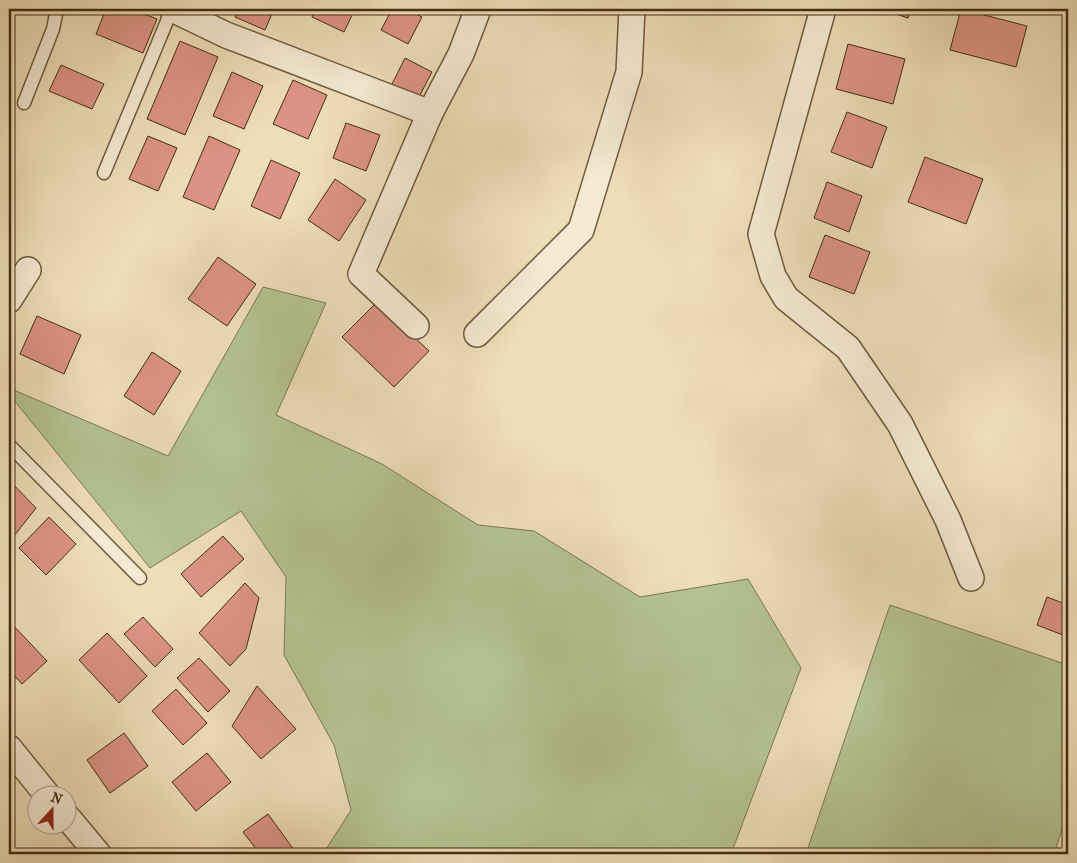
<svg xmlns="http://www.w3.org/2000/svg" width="1077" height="863" font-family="'IM FELL French Canon',serif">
	<rect width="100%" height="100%" fill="#eeddb9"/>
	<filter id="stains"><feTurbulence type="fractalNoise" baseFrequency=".004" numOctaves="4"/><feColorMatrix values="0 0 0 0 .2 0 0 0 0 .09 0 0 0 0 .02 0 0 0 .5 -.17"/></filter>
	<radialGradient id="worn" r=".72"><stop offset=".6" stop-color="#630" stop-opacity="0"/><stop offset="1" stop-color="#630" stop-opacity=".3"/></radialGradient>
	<!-- green -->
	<g fill="#b4c292" stroke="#7c7852">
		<polygon points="263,287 326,303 276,415 382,464 478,525 534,531 640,597 748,579 801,668 731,854 323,854 351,810 334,745 284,655 286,577 241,511 150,568 9,394 9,388 168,456"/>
		<polygon points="890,605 1068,665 1068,811 1054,854 806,854"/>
	</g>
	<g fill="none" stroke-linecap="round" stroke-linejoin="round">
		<!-- stream -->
		<polyline stroke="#788374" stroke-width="6" points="9,846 16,854"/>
	</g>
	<!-- building -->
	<g fill="#dc9385" stroke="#432e13">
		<polygon points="106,9 131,9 157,19 143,53 96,34"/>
		<polygon points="239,9 274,9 265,30 235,17"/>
		<polygon points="315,9 355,9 344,32 312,17"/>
		<polygon points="392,9 406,9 422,17 408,44 381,30"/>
		<polygon points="891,9 911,9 908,18 890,12"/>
		<polygon points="961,9 1027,26 1016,67 950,50"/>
		<polygon points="180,41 218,57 185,135 147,119"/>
		<polygon points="848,44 905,59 893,104 836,89"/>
		<polygon points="405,58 432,72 418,99 391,86"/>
		<polygon points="61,65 104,84 92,109 49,91"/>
		<polygon points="232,72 263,86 244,129 213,116"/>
		<polygon points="293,80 327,95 308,139 273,124"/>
		<polygon points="847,112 887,127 872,168 831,152"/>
		<polygon points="346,123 380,135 366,171 333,158"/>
		<polygon points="148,136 177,148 158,191 129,179"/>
		<polygon points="209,136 240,150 214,210 183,197"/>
		<polygon points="925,157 983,179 966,224 908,202"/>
		<polygon points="271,160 300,173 280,219 251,206"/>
		<polygon points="335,179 366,200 339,241 308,220"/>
		<polygon points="827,182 862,196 849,232 814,218"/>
		<polygon points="825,235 870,252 854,294 809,277"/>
		<polygon points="218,257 256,284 227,326 188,299"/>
		<polygon points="377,302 429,351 394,387 342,337"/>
		<polygon points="37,316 81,335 64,374 20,354"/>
		<polygon points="152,352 181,371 154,415 124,396"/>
		<polygon points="9,480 36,508 10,541 9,540"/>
		<polygon points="49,517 76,544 46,575 19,548"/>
		<polygon points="223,536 244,559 201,597 181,574"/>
		<polygon points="245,583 259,598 246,649 230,666 199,633"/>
		<polygon points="1047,597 1068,605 1068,637 1037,625"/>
		<polygon points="143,617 173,649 155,667 124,634"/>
		<polygon points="9,621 47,661 22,684 9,670"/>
		<polygon points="107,633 147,676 119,703 79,660"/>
		<polygon points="199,658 230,691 208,712 177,678"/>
		<polygon points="257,686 296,729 261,759 232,726"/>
		<polygon points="176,689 207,723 183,745 152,711"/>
		<polygon points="124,733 148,766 110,793 87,760"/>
		<polygon points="207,753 231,782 196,811 172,782"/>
		<polygon points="268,814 297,854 260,854 243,832"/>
	</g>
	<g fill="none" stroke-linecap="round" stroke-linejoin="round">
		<defs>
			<g id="lane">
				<polyline points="24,103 53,29 57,9"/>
				<polyline points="104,173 172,9"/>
				<polyline points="9,445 140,578"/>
			</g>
			<g id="street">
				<polyline points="172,9 226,35 430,113"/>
				<polyline points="823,9 761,234 773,276 786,298 848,348 900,424 948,520 971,578"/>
				<polyline points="9,300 28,270"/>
				<polyline points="416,326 361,274 430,113 461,54 478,9"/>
				<polyline points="477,334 581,230 629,72 632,9"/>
				<polyline points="9,748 48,796"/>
				<polyline points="68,818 98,854"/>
			</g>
		</defs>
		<!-- lane casing -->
		<use href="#lane" stroke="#6e5a3c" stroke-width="15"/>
		<!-- street casing -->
		<use href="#street" stroke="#6e5a3c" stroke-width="28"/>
		<!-- lane -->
		<use href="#lane" stroke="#f4e9d2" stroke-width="12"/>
		<!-- street -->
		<use href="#street" stroke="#f4e9d2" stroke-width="25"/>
	</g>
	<!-- margin -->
	<rect width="1077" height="863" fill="none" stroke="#eeddb9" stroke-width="30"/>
	<rect x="10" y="10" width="1057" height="843" fill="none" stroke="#432e13" stroke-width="2.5"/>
	<rect x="15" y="15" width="1047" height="833" fill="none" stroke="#432e13"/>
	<!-- north arrow -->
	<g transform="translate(52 810) rotate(21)"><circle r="24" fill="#f4e9d2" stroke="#ad9e86"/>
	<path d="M0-4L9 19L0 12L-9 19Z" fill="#8f2418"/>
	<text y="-8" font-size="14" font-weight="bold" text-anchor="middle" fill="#432e13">N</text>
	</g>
	<rect width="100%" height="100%" filter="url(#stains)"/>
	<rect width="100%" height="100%" fill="url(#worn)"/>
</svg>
